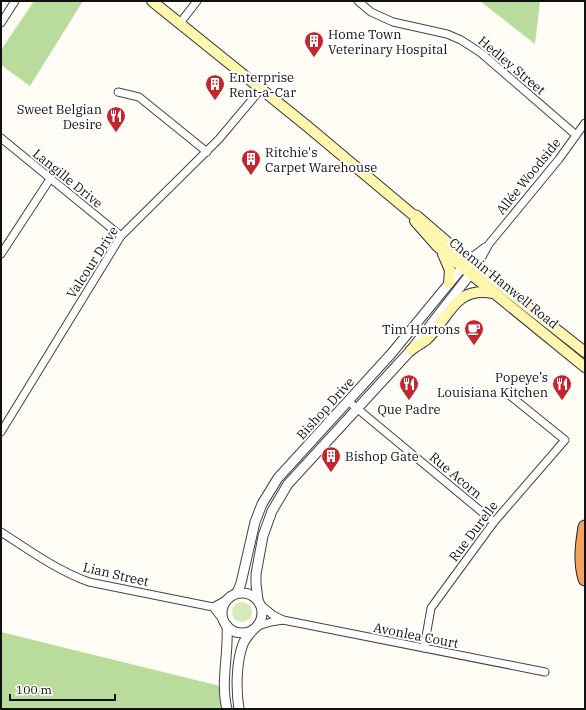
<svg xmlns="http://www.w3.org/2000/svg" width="586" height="710" font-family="'IBM Plex Serif',serif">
	<rect width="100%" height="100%" fill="#fffdf5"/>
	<!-- green -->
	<circle fill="#d5ebbd" cx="242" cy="612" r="10"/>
	<!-- forest -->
	<g fill="#b9dc9c">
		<polygon points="34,1 83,1 30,86 1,65 1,50"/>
		<polygon points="480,1 540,1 535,44"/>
		<polygon points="1,632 224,687 227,709 1,709"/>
	</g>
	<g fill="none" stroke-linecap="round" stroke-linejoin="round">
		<defs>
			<g id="minor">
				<polyline points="358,1 371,12 393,22 447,34 461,40 481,53 576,135"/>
				<polyline points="1,23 15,1"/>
				<polyline points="180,23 197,1"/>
				<polyline points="118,92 139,97 207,152"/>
				<polyline points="1,138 121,236"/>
				<polyline points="1,254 50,179"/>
				<polyline points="468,260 485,247"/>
				<polyline points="477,266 489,244 559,159 585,123"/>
				<polyline points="348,401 494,522"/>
				<polyline points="1,432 121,236 219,139 261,89"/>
				<path d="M 1,532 C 29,550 58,571 89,582 L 213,607 L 226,600"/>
				<polyline points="262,606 273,615 283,620 545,672"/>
				<polyline points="213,607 223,620"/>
				<polyline points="258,626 271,622 283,620"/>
				<polyline points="424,648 431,608 494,522 565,440 508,394"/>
			</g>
			<g id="tertiary">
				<circle cx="242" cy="613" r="20"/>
				<polyline points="237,593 241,583 255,522 262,504 278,478 391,354 466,263"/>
				<polyline points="258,600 256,584 256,574 263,536 272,511 288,484 411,350 475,268"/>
				<path d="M 227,626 C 229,654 220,682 227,709"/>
				<path d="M 239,709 C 236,690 236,662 243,644 C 245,639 249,635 252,631"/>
			</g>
			<g id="secondary">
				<polyline points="152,1 307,126 412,214 417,216 468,260 585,352"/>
				<polyline points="415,221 437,246 462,267 585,367"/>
				<polyline points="443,254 450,270 449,283"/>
				<path d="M 411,350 C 416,346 422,343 427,339 C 450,317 454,286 493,293"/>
			</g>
			<path id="motorway" d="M 585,527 C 582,545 580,562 585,579"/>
		</defs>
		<!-- minor casing -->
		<use href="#minor" stroke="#444" stroke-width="9"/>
		<!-- tertiary casing -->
		<use href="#tertiary" stroke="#444" stroke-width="11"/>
		<!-- secondary casing -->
		<use href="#secondary" stroke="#333" stroke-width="12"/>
		<!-- motorway casing -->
		<use href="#motorway" stroke="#222" stroke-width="15"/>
		<!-- minor -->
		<use href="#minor" stroke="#fff" stroke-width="7"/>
		<!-- tertiary -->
		<use href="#tertiary" stroke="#fff" stroke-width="9"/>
		<!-- secondary -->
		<use href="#secondary" stroke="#fff6b0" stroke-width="10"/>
		<!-- motorway -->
		<use href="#motorway" stroke="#f5a25d" stroke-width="13"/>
	</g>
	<!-- icons -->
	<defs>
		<symbol id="building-pin" viewBox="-11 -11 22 30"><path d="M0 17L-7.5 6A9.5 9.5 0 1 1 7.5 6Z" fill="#c4262e" stroke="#fff"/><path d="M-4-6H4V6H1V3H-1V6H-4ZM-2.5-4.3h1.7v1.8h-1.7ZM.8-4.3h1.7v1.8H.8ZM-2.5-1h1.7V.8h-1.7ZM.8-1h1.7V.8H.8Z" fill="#fff"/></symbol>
		<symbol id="restaurant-pin" viewBox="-11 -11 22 30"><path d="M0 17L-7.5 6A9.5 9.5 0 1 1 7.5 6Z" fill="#c4262e" stroke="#fff"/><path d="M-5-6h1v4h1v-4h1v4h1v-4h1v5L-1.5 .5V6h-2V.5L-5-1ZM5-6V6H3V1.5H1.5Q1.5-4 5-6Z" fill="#fff"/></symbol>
		<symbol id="cafe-pin" viewBox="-11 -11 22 30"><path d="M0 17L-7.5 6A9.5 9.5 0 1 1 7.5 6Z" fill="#c4262e" stroke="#fff"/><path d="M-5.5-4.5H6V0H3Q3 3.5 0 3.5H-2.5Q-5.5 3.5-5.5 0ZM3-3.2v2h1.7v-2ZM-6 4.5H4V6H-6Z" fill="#fff"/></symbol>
	</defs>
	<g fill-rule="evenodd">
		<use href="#building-pin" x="303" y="30" width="22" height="30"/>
		<use href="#building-pin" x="204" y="73" width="22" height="30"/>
		<use href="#restaurant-pin" x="105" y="105" width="22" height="30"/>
		<use href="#building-pin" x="240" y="148" width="22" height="30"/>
		<use href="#cafe-pin" x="463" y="318" width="22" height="30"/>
		<use href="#restaurant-pin" x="398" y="373" width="22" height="30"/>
		<use href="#restaurant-pin" x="551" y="373" width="22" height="30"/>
		<use href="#building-pin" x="320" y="445" width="22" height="30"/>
	</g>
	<g text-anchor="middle" stroke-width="4" stroke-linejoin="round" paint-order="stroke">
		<!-- poi labels -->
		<g font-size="13" fill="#111" stroke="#fff" text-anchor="start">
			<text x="328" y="39">Home Town<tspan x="328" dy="15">Veterinary Hospital</tspan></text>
			<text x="229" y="82">Enterprise<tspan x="229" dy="15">Rent-a-Car</tspan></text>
			<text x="102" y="114" text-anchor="end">Sweet Belgian<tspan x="102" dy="15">Desire</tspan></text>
			<text x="265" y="157">Ritchie's<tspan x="265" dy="15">Carpet Warehouse</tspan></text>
			<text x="460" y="334" text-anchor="end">Tim Hortons</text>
			<text x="548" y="382" text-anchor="end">Popeye’s<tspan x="548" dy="15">Louisiana Kitchen</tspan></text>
			<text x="409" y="414" text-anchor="middle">Que Padre</text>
			<text x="345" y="461">Bishop Gate</text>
		</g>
		<!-- street labels -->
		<g font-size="13" fill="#111" stroke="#fff">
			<text transform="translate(512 65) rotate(40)" y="5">Hedley Street</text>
			<text transform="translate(528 176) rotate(-51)" y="5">Allée Woodside</text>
			<text transform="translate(68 178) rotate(39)" y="5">Langille Drive</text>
			<text transform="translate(92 262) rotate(-57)" y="5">Valcour Drive</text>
			<text transform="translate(504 283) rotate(39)" y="5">Chemin Hanwell Road</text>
			<text transform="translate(325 408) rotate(-48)" y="5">Bishop Drive</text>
			<text transform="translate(456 475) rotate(40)" y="5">Rue Acorn</text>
			<text transform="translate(473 531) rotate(-53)" y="5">Rue Durelle</text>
			<text transform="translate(116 574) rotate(13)" y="5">Lian Street</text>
			<text transform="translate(416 635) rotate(11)" y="5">Avonlea Court</text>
		</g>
	</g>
	<!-- border -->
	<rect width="586" height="710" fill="none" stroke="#111111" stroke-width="4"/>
	<!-- scale -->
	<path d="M10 694v6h105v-6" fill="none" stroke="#111111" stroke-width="2"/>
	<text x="16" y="694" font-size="12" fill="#111111" stroke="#ffffff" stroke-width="3" paint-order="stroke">100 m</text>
</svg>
